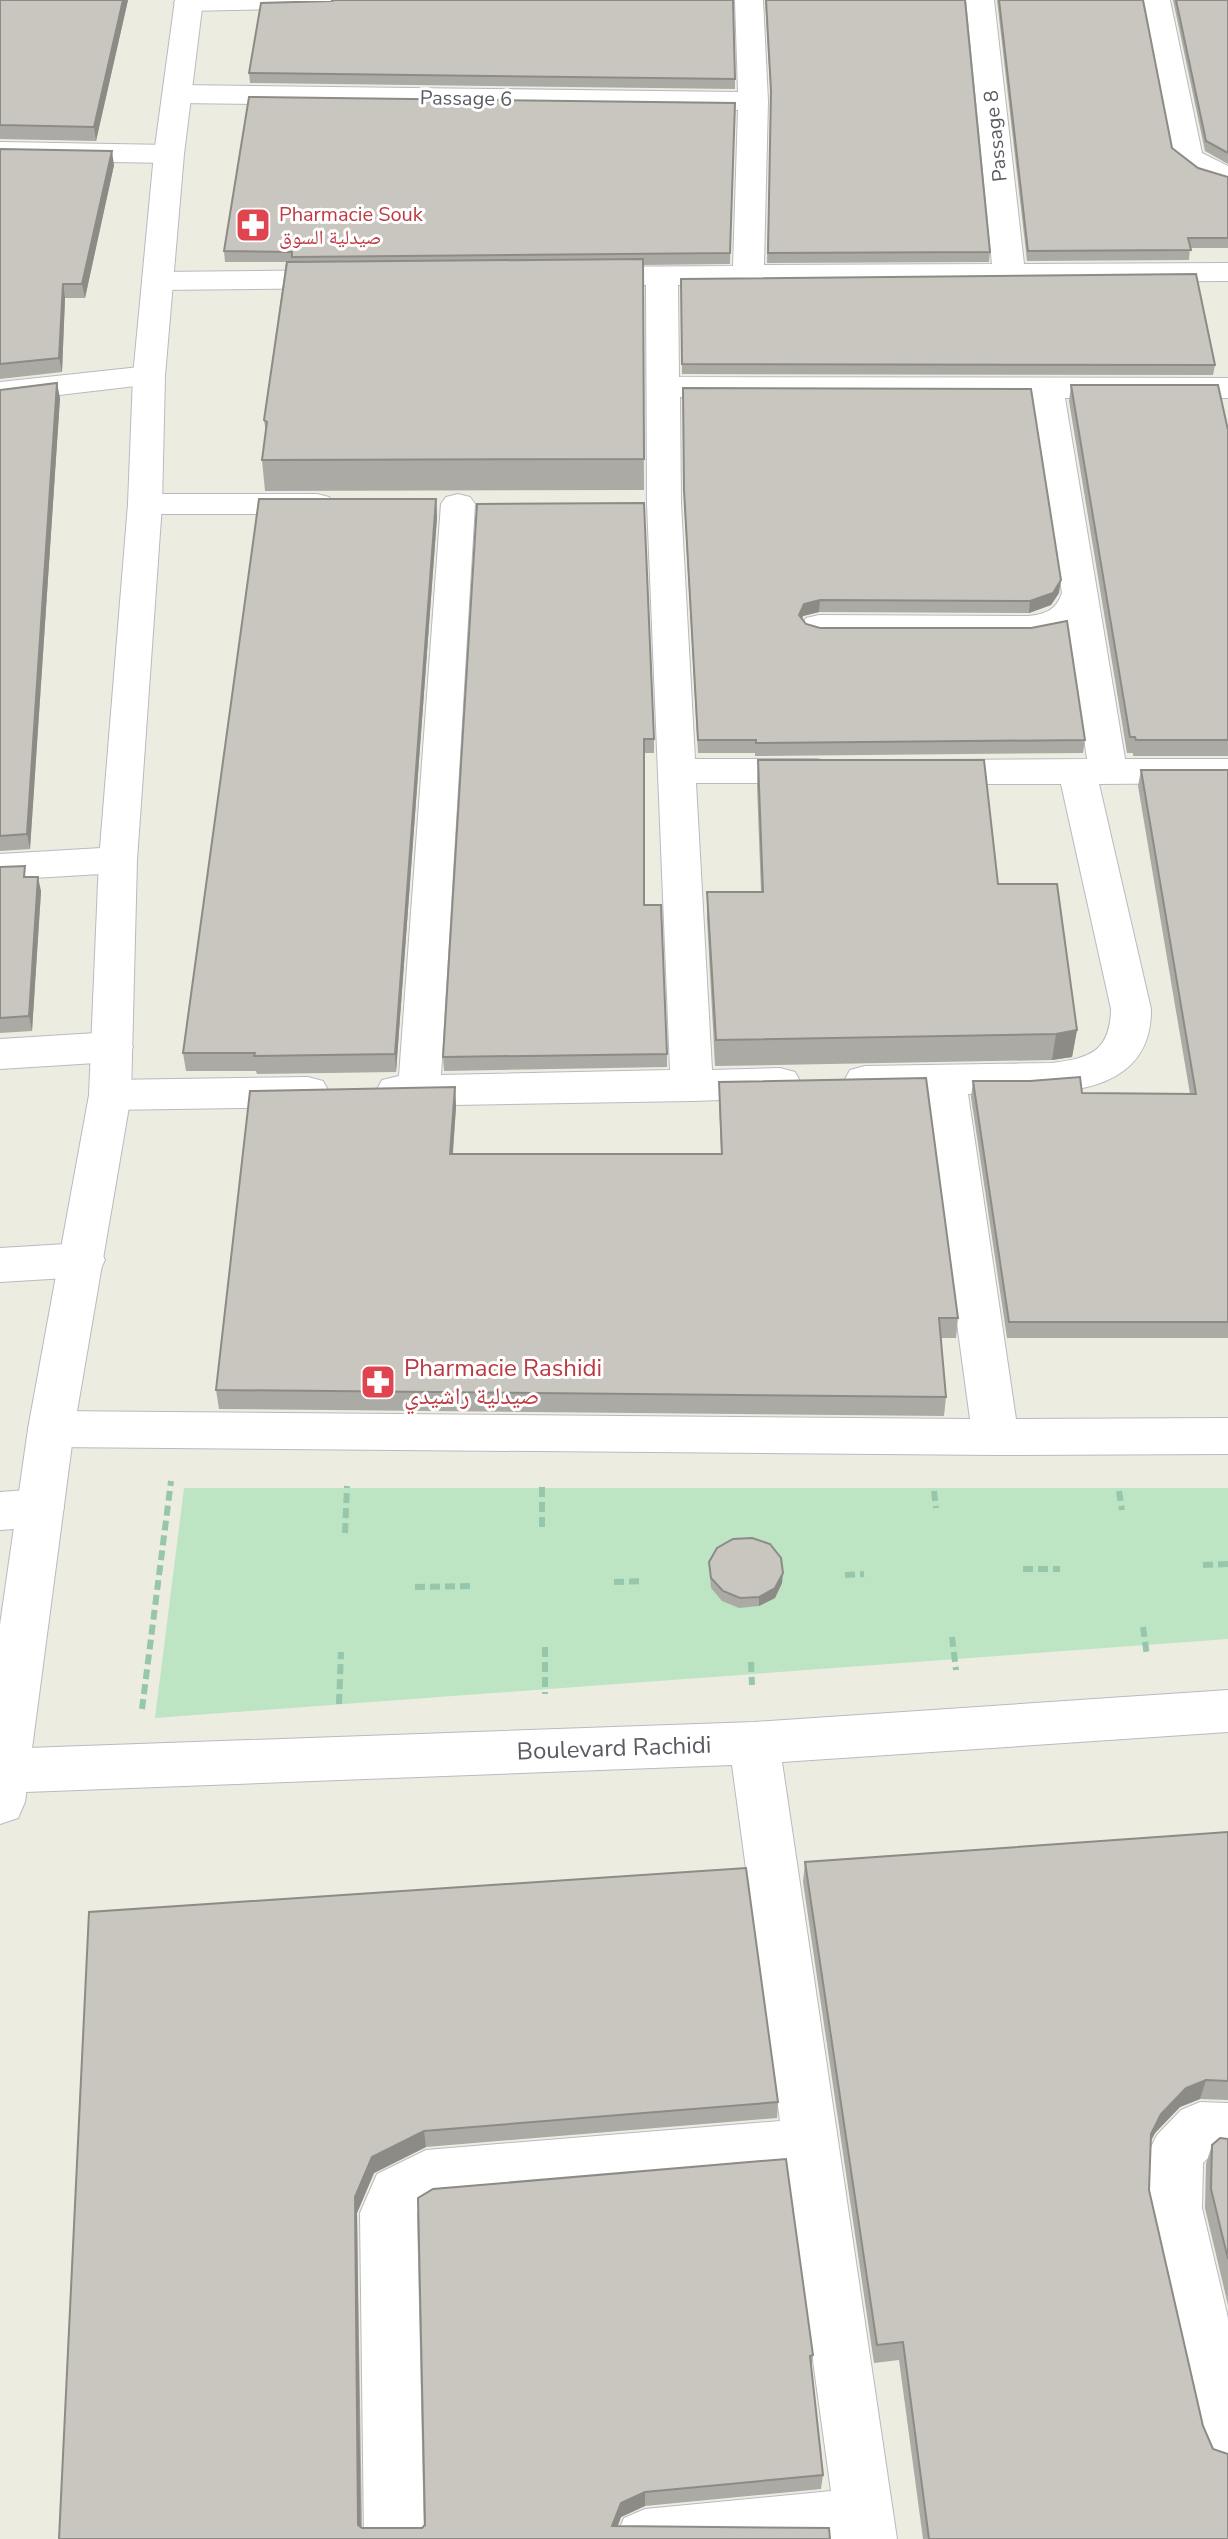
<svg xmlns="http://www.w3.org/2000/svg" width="1228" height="2539" font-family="'Nunito Sans','Noto Naskh Arabic',sans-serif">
	<rect width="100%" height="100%" fill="#edece1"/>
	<!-- green -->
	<polygon fill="#bde5c4" points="184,1488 1228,1488 1228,1639 155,1718"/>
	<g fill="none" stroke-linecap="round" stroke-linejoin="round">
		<defs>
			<g id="minor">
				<polygon points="176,0 345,0 341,6 331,8 188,11 178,9 174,3"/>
				<path d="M 735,0 L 763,0 L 768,101 L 764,265 L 992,264 L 966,0 L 994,0 L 1024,264 L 1228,263 L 1228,281 L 678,285 L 679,377 L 1228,378 L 1228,398 L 1065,398 L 1125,759 L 1228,759 L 1228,783 L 1099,784 L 1151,1009 C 1152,1106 1036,1093 968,1094 L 1016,1419 L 1228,1418 L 1228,1454 L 996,1455 L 51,1447 L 35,1442 L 28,1429 L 35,1416 L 51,1411 L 970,1419 L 926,1095 L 865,1096 L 850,1092 L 844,1081 L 850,1070 L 865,1066 L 1052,1063 C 1091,1058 1110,1051 1111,1009 L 1061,784 L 925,784 L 912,781 L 906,772 L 912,763 L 925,760 L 1087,759 L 1068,630 L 1029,638 L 819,637 L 806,634 L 801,626 L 806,618 L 819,615 L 1029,616 C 1046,614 1056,610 1062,593 L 1032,398 L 680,397 L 681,503 L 695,759 L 817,759 L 830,762 L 836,771 L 830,780 L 817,783 L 696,783 L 712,1070 L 780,1068 L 795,1072 L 801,1083 L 795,1094 L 780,1098 L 692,1101 L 397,1106 L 382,1102 L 376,1091 L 382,1080 L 399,1076 L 441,504 L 446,497 L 458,494 L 470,497 L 475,504 L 441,1075 L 670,1070 L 647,503 L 646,285 L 582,285 L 571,283 L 566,276 L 571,269 L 582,267 L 733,266 L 738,110 L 178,103 L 168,100 L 163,94 L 168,88 L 178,85 L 738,92 Z"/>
				<polygon points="1142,0 1170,0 1202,153 1228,166 1228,184 1198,176 1173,157"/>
				<polygon points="0,142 169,145 180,148 184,154 180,160 169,163 0,160"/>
				<polygon points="346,270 357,272 362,279 357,286 346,288 159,290 148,288 143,281 148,274 159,272"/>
				<polygon points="149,366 161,369 165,376 161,383 0,402 0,382"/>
				<polygon points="145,494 317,494 329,497 334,504 329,511 317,514 145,514 133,511 128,504 133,497"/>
				<polygon points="118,847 132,851 137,860 132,869 118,873 0,880 0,854"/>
				<polygon points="112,1032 127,1037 133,1047 127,1057 112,1062 0,1069 0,1039"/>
				<polygon points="308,1077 323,1081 329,1092 323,1103 308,1107 110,1110 95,1106 89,1095 95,1084 110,1080"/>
				<polygon points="83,1243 99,1248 105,1260 99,1272 83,1277 0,1282 0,1248"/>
				<polygon points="41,1489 58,1495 64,1508 58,1521 41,1527 0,1530 0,1492"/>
				<polygon points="1228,1690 1228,1732 782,1762 897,2539 615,2539 624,2518 645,2509 831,2491 787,2172 434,2202 417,2212 424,2539 364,2539 360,2213 377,2174 426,2150 780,2121 732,1765 0,1793 0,1749 754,1722"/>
				<polygon points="1200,2102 1228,2103 1228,2155 1212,2154 1203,2163 1202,2208 1228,2318 1228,2471 1207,2463 1199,2442 1146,2208 1148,2153 1157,2135 1181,2110"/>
			</g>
			<polygon id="tertiary" points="175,0 203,0 184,154 165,376 162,504 137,860 131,1095 74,1429 25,1802 18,1818 0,1824 0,1625 28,1429 89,1095 99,860 128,504 133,376 154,154"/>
		</defs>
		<!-- minor casing -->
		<use href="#minor" stroke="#b9bac1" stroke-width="2"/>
		<!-- tertiary casing -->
		<use href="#tertiary" stroke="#b9bac1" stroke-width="2"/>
		<!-- path -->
		<g stroke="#96c6ac" stroke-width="6" stroke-dasharray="10 5" stroke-linecap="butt">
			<polyline points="542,1487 542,1528"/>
			<polyline points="934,1491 936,1508"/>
			<polyline points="1119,1491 1122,1510"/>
			<polyline points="345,1533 347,1486"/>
			<polyline points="1203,1565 1228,1564"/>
			<polyline points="1023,1569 1060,1569"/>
			<polyline points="845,1575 864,1574"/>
			<polyline points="614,1582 643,1581"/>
			<polyline points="415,1587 471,1586"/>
			<polyline points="1143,1627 1147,1656"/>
			<polyline points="952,1637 956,1670"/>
			<polyline points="545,1647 545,1694"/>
			<polyline points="751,1662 752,1685"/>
			<polyline points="339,1704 341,1652"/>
			<polyline points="142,1709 171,1481"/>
		</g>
		<!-- minor -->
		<use href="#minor" fill="#fff" fill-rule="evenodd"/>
		<!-- tertiary -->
		<use href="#tertiary" fill="#fff" fill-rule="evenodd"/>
	</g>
	<!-- wall -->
	<g fill="#acaaa4">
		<polygon points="0,0 128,0 96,141 0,139"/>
		<polygon points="765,0 965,0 990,252 989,262 767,263 771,101"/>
		<polygon points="997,0 1143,0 1172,148 1198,168 1228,177 1228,248 1190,248 1189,260 1027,261"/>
		<polygon points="1173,0 1228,0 1228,164 1205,151"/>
		<polygon points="331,1 735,79 735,89 250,83 249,73"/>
		<polygon points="735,103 730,264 643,265 644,490 265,491 262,460 266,433 264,420 286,262 225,262 224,251"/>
		<polygon points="0,149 114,165 85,298 65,298 62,372 0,379"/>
		<polygon points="681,279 1215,365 1213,375 682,374"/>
		<polygon points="1071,385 1228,430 1228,756 1133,756 1133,753 1127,753 1069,401"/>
		<polygon points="683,388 1059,593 1051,605 1029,613 819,612 803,616 802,619 806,624 1085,740 1083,753 755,756 755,753 698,753 684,503"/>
		<polygon points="0,390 60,398 30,849 0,851"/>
		<polygon points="436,499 437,517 396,1072 257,1074 256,1071 186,1071 183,1053"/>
		<polygon points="477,504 654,739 654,753 644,753 644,905 667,1054 667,1067 444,1071 443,1057"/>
		<polygon points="758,760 998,884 1077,1030 1072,1057 1052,1060 715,1066 707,918 707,892 761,892 757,786"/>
		<polygon points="1141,770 1228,770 1228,1338 1007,1338 971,1097 973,1081 1082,1093 1190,1094 1138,786"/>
		<polygon points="0,867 27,877 41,891 32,1031 0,1033"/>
		<polygon points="719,1082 958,1318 956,1338 941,1338 946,1397 944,1416 219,1409 216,1390 455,1087 456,1107 453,1154 721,1154 719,1102"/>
		<polygon points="709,1562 782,1583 775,1598 759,1606 739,1608 722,1601 711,1588"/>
		<polygon points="1228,1832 1228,2100 1200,2099 1180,2107 1155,2133 1150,2142 1149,2190 1228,2539 923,2539 899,2360 874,2363 803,1882 805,1862"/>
		<polygon points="89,1912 778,2102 777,2118 426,2147 374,2173 357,2213 362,2528 422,2528 425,2525 418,2198 813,2355 811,2370 823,2475 821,2489 645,2506 621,2517 618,2526 59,2539"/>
		<polygon points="1228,2139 1228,2305 1205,2208 1206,2164 1212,2145"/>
	</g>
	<!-- shaded-wall -->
	<g fill="#8c8b86">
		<polygon points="123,0 128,0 96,141 94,127"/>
		<polygon points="112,151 114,165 85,298 82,284"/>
		<polygon points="63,284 65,298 62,372 59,358"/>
		<polygon points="57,383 60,398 30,849 27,834"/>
		<polygon points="436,499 437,517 396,1072 395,1054"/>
		<polygon points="1061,580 1059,593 1051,605 1029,613 1030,601"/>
		<polygon points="820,600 819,612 803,616 798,628 799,615 804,604"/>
		<polygon points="38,877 41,891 32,1031 29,1016"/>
		<polygon points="1077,1030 1072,1057 1052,1060 1056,1034"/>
		<polygon points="455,1087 456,1107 451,1174 450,1154"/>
		<polygon points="783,1573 782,1583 775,1598 759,1606 759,1597"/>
		<polygon points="1206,2080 1200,2099 1180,2107 1155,2133 1145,2153 1151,2134 1161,2114 1186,2088"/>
		<polygon points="424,2131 426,2147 374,2173 357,2213 361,2539 358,2525 355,2197 372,2157"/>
		<polygon points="645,2492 645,2506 621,2517 612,2539 612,2526 621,2503"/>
	</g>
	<!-- building -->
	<g fill="#c8c6bf" stroke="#8c8b86" stroke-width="2">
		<polygon points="0,0 123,0 94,127 0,125"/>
		<polygon points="335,0 733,0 735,79 249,73 261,3 331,1"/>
		<polygon points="766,0 965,0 990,252 768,253 771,91"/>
		<polygon points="999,0 1143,0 1172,148 1198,168 1228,177 1228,238 1188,238 1191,250 1028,251"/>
		<polygon points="1176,0 1228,0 1228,153 1206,141"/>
		<polygon points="249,97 735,103 730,253 292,257 292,252 224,251"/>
		<polygon points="0,149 112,151 82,284 63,284 59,358 0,364"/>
		<polygon points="643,259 644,459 262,460 267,422 264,420 287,262"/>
		<polygon points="1196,274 1215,365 682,364 681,279"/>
		<polygon points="57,383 27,834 0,836 0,390"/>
		<polygon points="1071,385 1218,385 1228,430 1228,740 1136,740 1135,737 1130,737"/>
		<polygon points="683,388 1031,389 1061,580 1053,593 1030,601 820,600 804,604 799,615 806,624 820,628 1031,628 1067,621 1085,740 756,743 756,740 698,740 684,490"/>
		<polygon points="259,499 436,499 395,1054 254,1056 255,1053 183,1053"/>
		<polygon points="644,503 654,739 644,739 644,905 661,905 667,1054 443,1057 477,504"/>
		<polygon points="758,760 984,760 998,884 1057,884 1077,1030 1056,1034 716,1040 707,892 763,892"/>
		<polygon points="1141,770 1228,770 1228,1322 1009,1322 973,1081 1030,1081 1080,1077 1082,1093 1196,1094"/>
		<polygon points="25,866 24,877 38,877 29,1016 0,1018 0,867"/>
		<polygon points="926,1078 958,1318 939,1318 946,1397 216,1390 250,1091 455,1087 450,1154 722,1154 719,1082"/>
		<polygon points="752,1538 770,1544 781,1558 783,1573 775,1588 759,1597 740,1598 723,1591 711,1578 709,1562 717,1548 733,1539"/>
		<polygon points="1228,1832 1228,2081 1206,2080 1186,2088 1161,2114 1151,2134 1149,2190 1203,2426 1213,2449 1228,2454 1228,2539 929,2539 903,2342 877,2345 805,1862"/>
		<polygon points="746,1868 778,2102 424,2131 372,2157 355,2197 358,2525 362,2528 422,2528 425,2525 418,2198 433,2189 786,2159 813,2355 810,2356 823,2475 645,2492 621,2503 612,2526 829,2528 830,2539 59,2539 89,1912"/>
		<polygon points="1220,2138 1228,2139 1228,2259 1211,2189 1212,2145"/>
	</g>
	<!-- icons -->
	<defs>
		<symbol id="pharmacy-square" viewBox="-11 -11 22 22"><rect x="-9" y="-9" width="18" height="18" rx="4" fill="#e0444e" stroke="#fff"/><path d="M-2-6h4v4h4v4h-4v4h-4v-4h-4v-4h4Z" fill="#fff"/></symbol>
	</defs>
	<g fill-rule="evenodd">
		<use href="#pharmacy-square" x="233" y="205" width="40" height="40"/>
		<use href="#pharmacy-square" x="358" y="1362" width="40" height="40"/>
	</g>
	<g text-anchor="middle" stroke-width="6" stroke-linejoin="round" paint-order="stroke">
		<!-- far-street labels -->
		<g font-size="20" fill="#5a5c63" stroke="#fff">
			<text transform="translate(466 98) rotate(1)" y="7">Passage 6</text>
			<text transform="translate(995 136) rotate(-96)" y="7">Passage 8</text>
		</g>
		<!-- far-health labels -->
		<g font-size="20" fill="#be3a42" stroke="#fff" text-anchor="start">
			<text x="279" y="221">Pharmacie Souk<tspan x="279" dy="23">صيدلية السوق</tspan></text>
		</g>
		<!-- health labels -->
		<g font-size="24" fill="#be3a42" stroke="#fff" text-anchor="start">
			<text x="404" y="1376">Pharmacie Rashidi<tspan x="404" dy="28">صيدلية راشيدي</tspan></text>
		</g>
		<!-- street labels -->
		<g font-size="24" fill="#5a5c63" stroke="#fff">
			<text transform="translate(614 1748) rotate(-2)" y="8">Boulevard Rachidi</text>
		</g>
	</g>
</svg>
